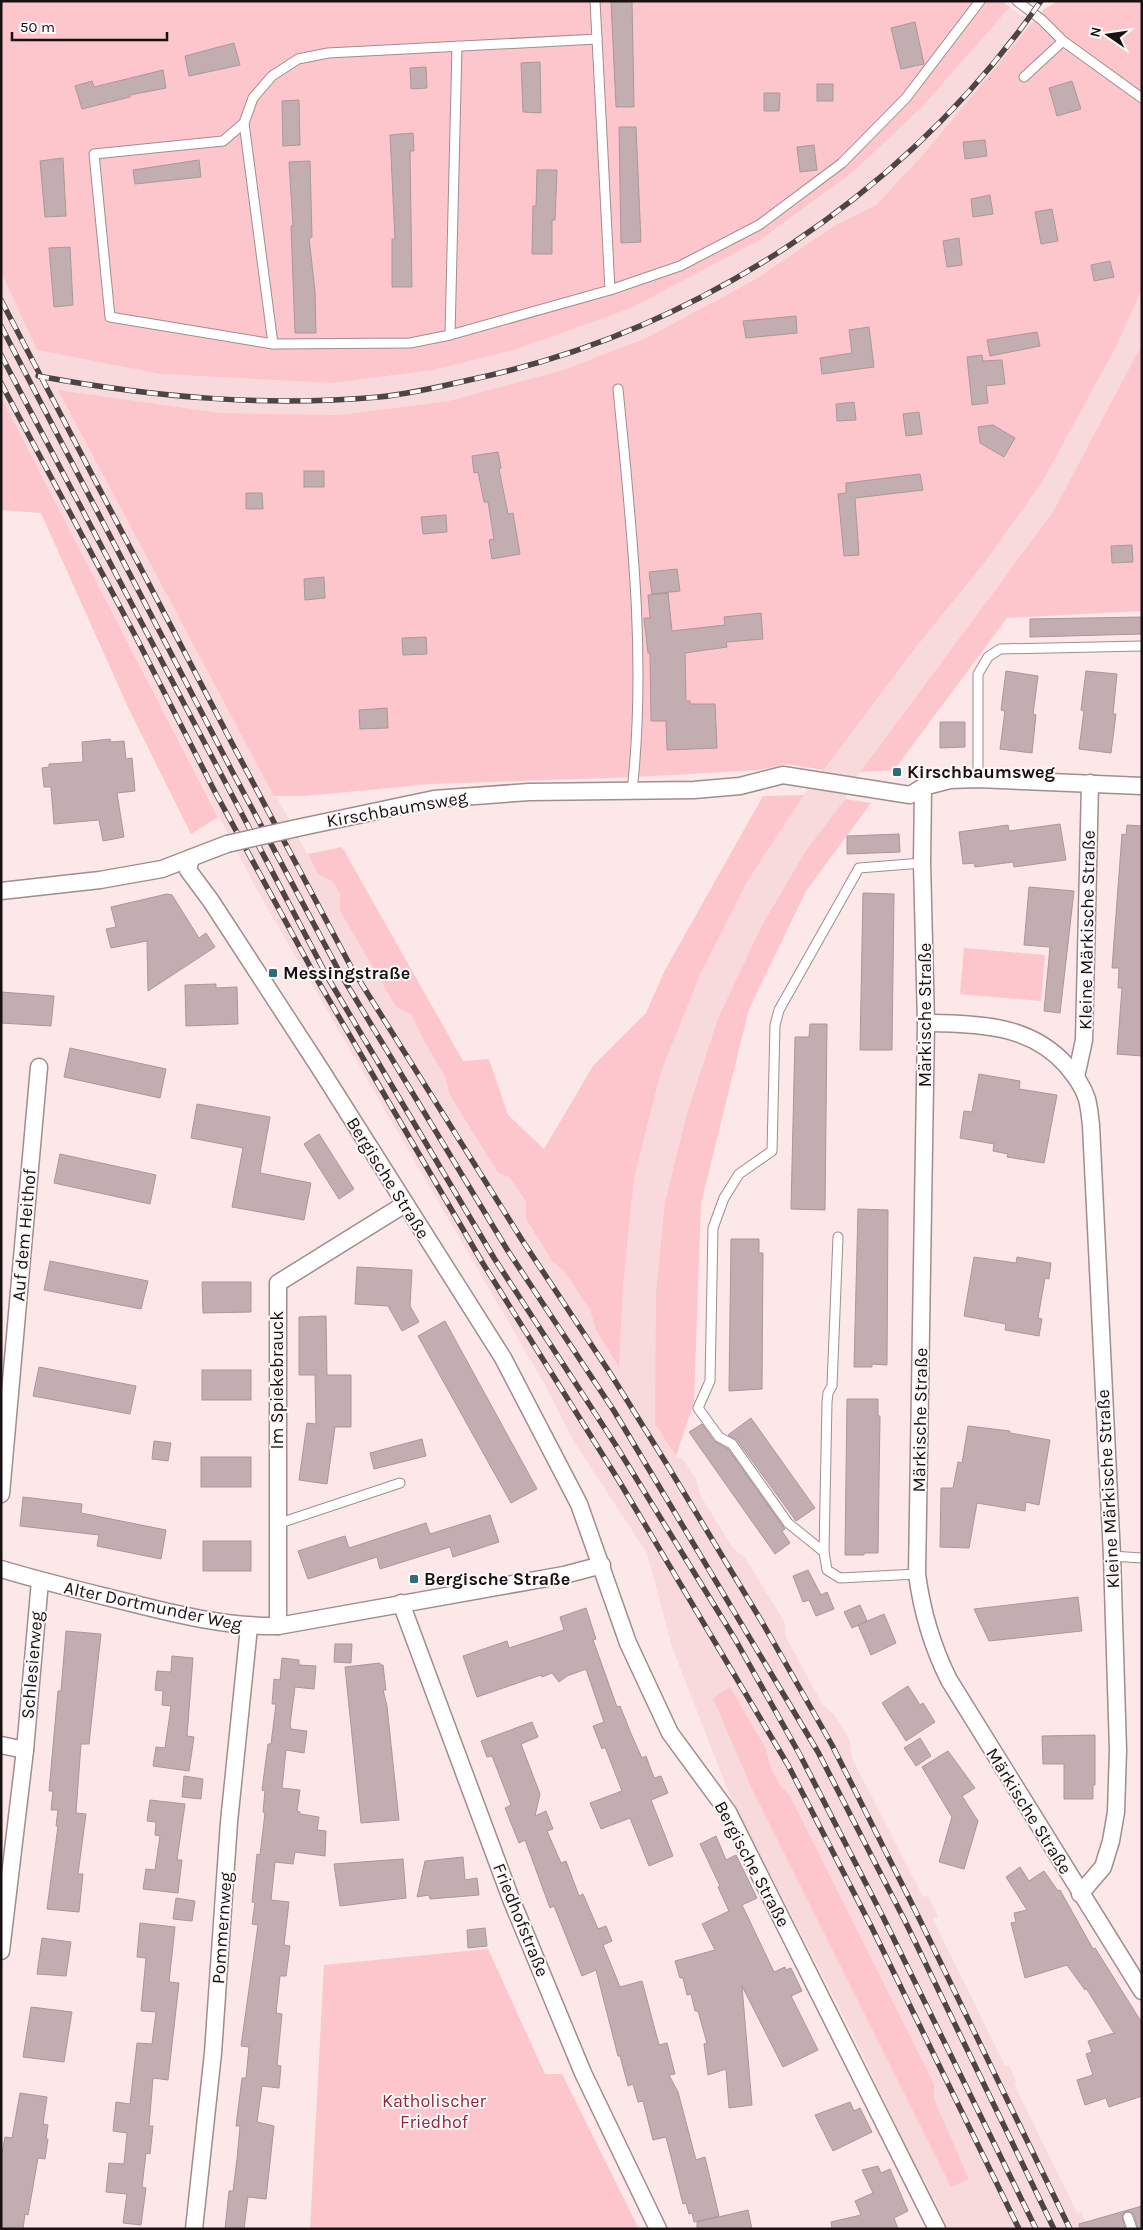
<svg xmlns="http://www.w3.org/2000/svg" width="1143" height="2230" font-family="Karla,sans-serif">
	<rect width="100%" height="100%" fill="#fce7e9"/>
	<!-- built -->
	<polygon fill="#f8dadd" points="1010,7 1033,24 927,150 876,205 834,226 756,279 646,338 563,370 448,401 339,415 220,413 59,391 318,874 332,881 340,894 340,911 396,1007 411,1014 424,1041 446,1078 449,1094 498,1173 509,1177 526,1203 526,1219 552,1261 564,1271 590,1310 596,1330 619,1366 623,1288 634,1178 661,1072 700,975 747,882 804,795 905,661 984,563 1041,484 1117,345 1142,289 1142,344 1053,512 860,772 845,799 805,852 761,927 718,1018 687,1113 665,1202 676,1456 683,1459 696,1479 700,1495 733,1548 745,1558 784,1621 786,1637 822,1704 834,1714 850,1741 852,1758 923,1897 928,1896 938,1916 933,1919 1005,2066 1009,2065 1017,2083 1014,2084 1077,2213 1081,2212 1088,2228 1084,2229 948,2229 924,2179 913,2169 902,2138 852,2033 730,1796 672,1647 647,1553 574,1442 544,1383 257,890 1,397 1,272 37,350 160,374 332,383 434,370 514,350 629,309 760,240 853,172 922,107"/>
	<!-- green -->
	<g fill="#fcc6cc">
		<polygon points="1,1 1001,1 1010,7 922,107 853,172 760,240 629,309 514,350 434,370 332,383 160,374 37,350 1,272"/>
		<polygon points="1059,1 1142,1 1142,289 1117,345 1041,484 984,563 905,661 824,770 787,764 759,770 636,777 431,784 305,796 274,796 58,390 220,413 339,415 448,401 563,370 646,338 756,279 834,226 876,205 927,150 1044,9"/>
		<polygon points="1142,344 1142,611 1007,618 894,770 860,772 1053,512"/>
		<polygon points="1,397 218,817 191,834 127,705 41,513 1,510"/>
		<polygon points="804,795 747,882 700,975 661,1072 634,1178 623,1288 619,1367 596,1330 590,1310 564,1271 552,1261 526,1219 526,1202 509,1177 498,1173 449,1094 446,1078 424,1041 411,1014 396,1007 340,911 340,894 332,881 318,874 308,854 342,847 463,1061 489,1059 508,1115 544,1149 593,1066 646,1013 665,970 763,796"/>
		<polygon points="845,799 871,803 806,891 749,1009 701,1203 694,1402 676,1456 655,1424 656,1294 665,1202 687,1113 718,1018 761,927 805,852"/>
		<polygon points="964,948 1045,955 1041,1001 960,994"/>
		<polygon points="730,1687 766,1749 771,1769 779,1784 790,1796 934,2084 934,2099 969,2179 951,2187 751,1787 713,1698"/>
		<polygon points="488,1949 545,2074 562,2074 639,2229 310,2229 324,1965"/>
	</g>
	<!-- building -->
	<g fill="#c2aeb0" stroke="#ab9799">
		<polygon points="611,1 632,1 634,107 616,107"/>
		<polygon points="915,22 924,64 901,69 891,28"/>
		<polygon points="234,43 240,65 189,76 185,56"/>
		<polygon points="540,62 541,113 523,112 521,63"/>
		<polygon points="426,67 427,88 411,89 410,68"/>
		<polygon points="163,70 166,88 130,95 130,97 82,109 75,86 92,81 94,87"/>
		<polygon points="1072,81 1081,109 1057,116 1049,88"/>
		<rect x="817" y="84" width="16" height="17"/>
		<polygon points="764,93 780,93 779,111 764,111"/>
		<polygon points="299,100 300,145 283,146 282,101"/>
		<polygon points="619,127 636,127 641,242 621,243"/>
		<polygon points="413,133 414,151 410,151 412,287 392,287 392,239 395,239 390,135"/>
		<polygon points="985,140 987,156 965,159 963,142"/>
		<polygon points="814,145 817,170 800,172 797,147"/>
		<polygon points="63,158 66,216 45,217 40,161"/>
		<polygon points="199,160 201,177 135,184 133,170"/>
		<polygon points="310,161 312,237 309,238 315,291 316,333 295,333 291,226 293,226 289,162"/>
		<polygon points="537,170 557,170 555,220 552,220 552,254 532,254 533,206 536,206"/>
		<polygon points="990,195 993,214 973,217 971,199"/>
		<polygon points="1052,209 1058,241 1041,244 1035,212"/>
		<polygon points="959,238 962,265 947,267 943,241"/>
		<polygon points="70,247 73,305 54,307 49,248"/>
		<polygon points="1110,261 1114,277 1094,281 1091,265"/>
		<polygon points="796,316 797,333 746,338 743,321"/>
		<polygon points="869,327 874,367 822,374 820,358 852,353 849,330"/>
		<polygon points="1037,332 1040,346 990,356 987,340"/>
		<polygon points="982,355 983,361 1002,360 1005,384 986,386 988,403 972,405 967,357"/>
		<polygon points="854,402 856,420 837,421 836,404"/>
		<polygon points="919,412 922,434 906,436 903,414"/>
		<polygon points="993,425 1015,438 1004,457 980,443 978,427"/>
		<polygon points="498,452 501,468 499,469 508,514 513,513 520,554 492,559 489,540 494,539 488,502 484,502 478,472 474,473 472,456"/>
		<rect x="304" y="471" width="20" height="16"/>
		<polygon points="920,474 923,490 855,498 859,555 844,556 838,494 846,493 846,483"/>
		<polygon points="246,493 262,493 263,509 246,509"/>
		<polygon points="446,515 447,532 423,534 421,517"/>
		<polygon points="1132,545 1133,562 1112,563 1111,546"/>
		<polygon points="677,569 680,591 652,594 649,572"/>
		<polygon points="324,577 325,598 305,600 304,579"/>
		<polygon points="668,593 672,631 725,625 724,617 761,613 763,639 726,642 727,647 685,653 686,701 690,701 690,704 715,704 717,748 667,750 666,721 651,721 650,653 648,653 644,618 650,618 648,595"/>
		<polygon points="1142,617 1142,634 1030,637 1030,619"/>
		<polygon points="426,637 427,654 403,655 402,638"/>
		<polygon points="1006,671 1038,676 1033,714 1036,715 1032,753 1000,749 1005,711 1001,710"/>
		<polygon points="1086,671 1117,674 1113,714 1116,714 1111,753 1079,749 1084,711 1081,710"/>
		<polygon points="387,708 388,728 360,729 359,710"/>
		<polygon points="940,722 965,722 965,747 940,748"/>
		<polygon points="110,739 111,742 124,741 126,759 132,758 135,791 117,793 124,837 103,841 99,820 54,824 51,787 44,787 42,768 49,767 49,764 83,762 82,742"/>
		<polygon points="1060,824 1066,860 1014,867 1013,862 975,867 974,863 963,864 959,832 1008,825 1009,831"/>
		<polygon points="1127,825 1142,826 1142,1056 1117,1054 1122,988 1118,988 1119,968 1112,968 1122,834 1126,835"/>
		<polygon points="899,834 900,852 847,854 847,836"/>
		<polygon points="1029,887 1074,891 1060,1013 1044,1011 1050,947 1024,945"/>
		<polygon points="863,893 894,894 892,1050 860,1050"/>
		<polygon points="167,894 172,895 199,938 206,933 215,947 148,991 147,941 111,948 106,929 116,927 111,907"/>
		<polygon points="216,984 216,988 237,987 238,1024 186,1026 185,985"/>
		<polygon points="1,992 54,996 51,1026 1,1023"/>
		<polygon points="810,1024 827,1024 825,1210 791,1209 795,1037 809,1037"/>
		<polygon points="70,1048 166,1069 160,1098 64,1077"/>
		<polygon points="979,1074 1020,1081 1019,1089 1057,1095 1044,1163 1007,1157 1008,1154 993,1151 994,1144 960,1138 964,1111 972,1112"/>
		<polygon points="197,1104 270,1117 260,1173 311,1183 304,1220 232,1207 243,1148 191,1138"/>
		<polygon points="319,1134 354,1189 339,1199 304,1144"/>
		<polygon points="60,1154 156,1175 150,1204 54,1183"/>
		<polygon points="858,1209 888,1210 887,1365 872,1364 872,1367 854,1367"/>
		<polygon points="731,1239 759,1239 759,1253 763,1253 762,1389 729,1391"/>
		<polygon points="974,1257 1016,1263 1017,1257 1051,1263 1049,1279 1045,1278 1038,1318 1042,1319 1039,1336 1005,1330 1006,1324 964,1316"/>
		<polygon points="50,1261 148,1281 141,1309 44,1290"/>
		<polygon points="357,1267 412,1270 410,1306 419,1322 402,1331 388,1306 355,1304"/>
		<polygon points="202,1282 251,1282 251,1312 203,1313"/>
		<polygon points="326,1316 327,1375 351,1375 351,1427 335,1427 327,1484 299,1480 307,1423 316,1424 315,1375 299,1375 299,1317"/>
		<polygon points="445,1321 537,1489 511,1503 418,1336"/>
		<polygon points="39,1367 136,1386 130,1414 33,1396"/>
		<rect x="202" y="1370" width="49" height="30"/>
		<polygon points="847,1399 878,1399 878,1416 880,1416 878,1553 864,1553 864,1555 845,1555"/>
		<polygon points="751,1418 815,1508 796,1521 737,1440 728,1435"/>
		<polygon points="702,1424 714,1441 728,1449 785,1529 782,1531 790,1543 775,1554 689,1432"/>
		<polygon points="968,1426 1010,1431 1010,1433 1050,1440 1039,1505 1026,1502 1025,1511 977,1503 969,1548 940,1547 941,1488 953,1488 958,1462 962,1463"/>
		<polygon points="422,1439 426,1456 374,1469 370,1453"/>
		<polygon points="154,1441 171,1443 168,1461 152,1459"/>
		<rect x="201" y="1457" width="50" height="30"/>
		<polygon points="23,1497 82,1504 81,1513 166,1530 161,1559 97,1546 99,1535 20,1526"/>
		<polygon points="490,1515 499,1542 453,1557 450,1547 380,1569 377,1557 308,1579 298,1551 345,1536 349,1548 426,1523 430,1534"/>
		<rect x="203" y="1541" width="48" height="30"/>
		<polygon points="808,1570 821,1595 827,1592 834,1609 816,1616 809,1600 803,1602 793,1576"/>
		<polygon points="1078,1597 1082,1631 989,1641 974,1609"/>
		<polygon points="860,1605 867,1621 852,1628 844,1612"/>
		<polygon points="586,1608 596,1639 593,1640 617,1707 620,1706 632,1736 642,1758 646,1756 654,1778 661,1776 668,1793 651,1800 673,1856 649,1866 630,1818 601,1829 590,1803 622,1791 605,1747 602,1749 593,1726 604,1722 586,1669 567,1676 559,1682 552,1673 542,1677 541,1675 477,1697 463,1656 507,1641 509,1648 564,1630 560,1617"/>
		<polygon points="884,1614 896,1643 871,1655 858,1625"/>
		<polygon points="66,1631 101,1634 89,1744 81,1744 76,1813 86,1814 78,1874 83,1874 79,1912 47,1909 58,1826 56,1826 58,1810 51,1810 53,1791 49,1791 58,1691 61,1691"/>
		<polygon points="335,1644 352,1644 351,1663 334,1662"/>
		<polygon points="172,1656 193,1658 187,1736 194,1737 189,1771 153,1766 156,1747 165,1748 171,1706 162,1705 163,1691 155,1690 157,1671 171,1672"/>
		<polygon points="282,1658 299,1660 299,1665 316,1666 314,1689 295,1687 290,1725 291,1729 307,1731 304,1753 286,1750 282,1788 300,1790 297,1811 300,1812 300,1814 319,1817 317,1830 326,1831 325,1856 295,1852 293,1864 275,1862 271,1900 289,1902 284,1945 290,1946 286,1976 280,1976 276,2013 282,2014 277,2065 281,2066 279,2088 262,2086 257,2122 274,2126 266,2199 248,2197 244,2229 225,2229 229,2191 233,2191 237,2159 240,2126 236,2126 242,2078 246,2078 249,2047 241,2046 258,1925 252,1924 255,1903 252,1902 257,1854 260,1855 265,1813 263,1812 265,1791 262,1790 268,1744 271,1744 276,1704 272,1704 274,1679 280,1680"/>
		<polygon points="380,1663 380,1665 383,1665 386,1690 383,1690 387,1706 399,1820 361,1823 345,1667"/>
		<polygon points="908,1686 920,1705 923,1703 935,1722 906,1741 882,1703"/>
		<polygon points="532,1722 538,1737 521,1744 540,1794 535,1816 546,1811 553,1829 547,1831 561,1863 566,1861 579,1896 583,1894 598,1929 606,1926 612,1941 603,1945 620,1987 642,1981 659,2045 667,2043 675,2074 669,2075 678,2092 696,2160 705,2157 719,2216 694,2222 692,2213 689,2214 686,2203 683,2204 666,2137 653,2140 643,2101 638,2102 633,2084 628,2086 620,2056 618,2056 596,1970 582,1976 554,1906 550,1908 525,1840 519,1843 505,1808 511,1805 492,1756 487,1757 481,1741"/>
		<polygon points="1095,1735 1095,1785 1093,1785 1093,1799 1064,1799 1064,1764 1043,1764 1042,1736"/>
		<polygon points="920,1738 931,1756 916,1766 904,1748"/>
		<polygon points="948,1751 975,1788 962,1796 978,1821 964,1869 939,1862 952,1817 922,1767"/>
		<polygon points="184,1776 203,1779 201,1799 182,1797"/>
		<polygon points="150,1800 185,1804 177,1860 182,1860 178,1893 143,1889 146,1869 155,1870 160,1836 155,1835 156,1822 147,1821"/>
		<polygon points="716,1836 726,1860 736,1855 757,1898 742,1905 774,1972 785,1967 786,1970 791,1968 802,1991 791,1996 818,2050 783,2067 742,1986 752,2105 729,2108 726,2069 708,2075 704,2044 707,2043 698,2011 695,2011 691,1994 687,1995 683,1978 680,1978 675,1961 715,1950 702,1924 729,1911 718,1887 720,1886 700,1844"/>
		<polygon points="463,1857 465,1880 477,1878 479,1895 430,1899 429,1895 417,1897 425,1861"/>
		<polygon points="403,1859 406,1898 340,1906 334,1864"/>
		<polygon points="1020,1867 1029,1881 1044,1871 1058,1891 1060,1890 1093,1949 1095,1948 1142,2023 1142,2096 1109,2107 1106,2098 1085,2105 1077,2080 1093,2075 1086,2054 1092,2052 1088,2041 1114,2033 1086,1988 1085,1990 1067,1965 1025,1978 1011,1923 1016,1922 1014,1913 1027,1910 1006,1877"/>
		<polygon points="176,1898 195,1901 192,1921 173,1919"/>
		<polygon points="140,1923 175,1927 169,1982 179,1983 168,2080 153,2078 149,2126 153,2126 150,2154 146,2153 142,2187 146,2188 141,2225 123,2223 127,2194 106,2192 109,2163 124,2164 127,2133 113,2131 116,2102 130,2104 137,2043 152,2044 156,2012 141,2011 146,1958 137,1957"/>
		<polygon points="485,1928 487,1946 468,1948 467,1930"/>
		<polygon points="42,1938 71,1942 66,1976 37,1974"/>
		<polygon points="31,2007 72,2012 64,2062 23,2057"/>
		<polygon points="20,2093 47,2097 43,2124 48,2125 46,2139 48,2139 45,2159 38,2158 28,2215 25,2214 23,2229 1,2229 1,2158 5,2137 12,2138"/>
		<polygon points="850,2102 854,2111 860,2108 872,2132 833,2151 815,2115"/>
		<polygon points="878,2166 881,2173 890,2169 908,2211 894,2218 898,2229 832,2229 831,2222 861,2215 855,2201 873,2193 862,2170"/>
		<polygon points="1142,2206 1142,2229 1138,2229 1134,2215 1129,2211 1124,2213 1122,2216 1125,2229 1080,2229 1079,2224"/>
		<polygon points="748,2210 752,2229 697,2229 697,2222"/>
	</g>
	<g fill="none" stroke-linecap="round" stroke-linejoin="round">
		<defs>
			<g id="lane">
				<polyline points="595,1 597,39 328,53 298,59 272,76 253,98 244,123 273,344 410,343 450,335 610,290 680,266 759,225 842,163 906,98 980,1"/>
				<polyline points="1017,1 1042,20 1063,41 1142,98"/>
				<polyline points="597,39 610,290"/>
				<polyline points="1024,77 1063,41"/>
				<polyline points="244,123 223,141 94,154 110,317 273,344"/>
				<polyline points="450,335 457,46"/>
				<path d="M 618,389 C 631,523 647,657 632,791"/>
				<polyline points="978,779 978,674 988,657 1000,649 1142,646"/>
				<polyline points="838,1237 832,1386 828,1393 827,1402 824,1552 827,1570 840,1578 917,1574"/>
				<polyline points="277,1524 400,1483"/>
				<polyline points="824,1552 788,1523 732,1444 719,1437 698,1408 710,1381 713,1228 724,1198 739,1174 772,1151 775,1025 779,1010 859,868 922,863"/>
				<polyline points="1112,1556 1142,1558"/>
				<polyline points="1128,2217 1132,2229"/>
			</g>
			<g id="street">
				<path d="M 923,787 L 922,863 L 926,1023 L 917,1574 C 922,1612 932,1646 949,1680 L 1142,1991"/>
				<polyline points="297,828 434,799 529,792 694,790 740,786 783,775 910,795 923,787 950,780 978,779 1142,786"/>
				<polyline points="191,858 188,870 211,901 319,1067 503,1358 579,1504 628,1643 670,1733 728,1812 937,2229"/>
				<polyline points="1,891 100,880 162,869 227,844"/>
				<path d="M 926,1023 C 979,1024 1030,1024 1067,1066 C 1075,1076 1083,1086 1087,1099 C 1089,1107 1090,1116 1091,1125 L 1112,1556 L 1118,1750 L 1116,1812 L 1111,1841 L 1103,1867 L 1080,1894"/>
				<polyline points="1076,1077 1084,1040 1090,783"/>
				<polyline points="1,1494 39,1067"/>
				<path d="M 1,1569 C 44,1582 87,1592 131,1603 C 179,1615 228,1627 278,1626 L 564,1575 L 602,1565"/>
				<polyline points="401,1603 511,1899 583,2073 658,2229"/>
				<polyline points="278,1626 278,1283 405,1204"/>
				<polyline points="1,1745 25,1750 40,1581"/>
				<polyline points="1,1951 25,1750"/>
				<polyline points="194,2229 213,2053 229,1822 249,1627"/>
			</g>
		</defs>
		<!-- lane casing -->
		<use href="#lane" stroke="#a08d8f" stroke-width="11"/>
		<!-- street casing -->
		<use href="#street" stroke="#a08d8f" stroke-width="19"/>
		<!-- lane -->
		<use href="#lane" stroke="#fff" stroke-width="9"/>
		<!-- street -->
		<use href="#street" stroke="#fff" stroke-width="16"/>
		<defs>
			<g id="rail">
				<polyline points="1,300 235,749 351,967 522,1240 610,1373 666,1463 762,1622 832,1745 916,1912 1070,2229"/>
				<polyline points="1,326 232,771 340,973 508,1251 614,1411 818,1752 904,1919 1054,2229"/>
				<polyline points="1,355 328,978 494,1258 615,1444 735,1639 800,1755 883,1917 1036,2229"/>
				<path d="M 38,376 C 152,397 263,407 379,397 C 409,394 439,387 469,380 C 698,332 907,193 1041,1"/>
				<polyline points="1,383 137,639 215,792 318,981 482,1262 619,1481 788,1765 872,1928 1019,2229"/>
			</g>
		</defs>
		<!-- rail casing -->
		<use href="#rail" stroke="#4f4445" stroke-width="5.5"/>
		<!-- rail -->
		<use href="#rail" stroke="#fdf9f9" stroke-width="4" stroke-dasharray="11" stroke-linecap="butt"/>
		<defs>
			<polyline id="street-bridge" points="227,844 297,828"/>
		</defs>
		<!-- street-bridge casing -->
		<use href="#street-bridge" stroke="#a08d8f" stroke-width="19" stroke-linecap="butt"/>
		<!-- street-bridge -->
		<use href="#street-bridge" stroke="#fff" stroke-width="16"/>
	</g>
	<!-- markers -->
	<g fill="#2b6c7f" stroke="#fdf9f9" stroke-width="2">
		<rect x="892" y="767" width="10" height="10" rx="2.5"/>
		<rect x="268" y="968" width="10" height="10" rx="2.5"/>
		<rect x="409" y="1574" width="10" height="10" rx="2.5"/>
	</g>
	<g text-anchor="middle" stroke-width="4" stroke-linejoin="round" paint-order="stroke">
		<!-- poi labels -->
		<g font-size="18" font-weight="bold" fill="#181112" stroke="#fdf9f9" text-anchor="start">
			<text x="907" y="778">Kirschbaumsweg</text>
			<text x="283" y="979">Messingstraße</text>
			<text x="424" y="1585">Bergische Straße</text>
		</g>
		<!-- street labels -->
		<g font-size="18" fill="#181112" stroke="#fdf9f9">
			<text transform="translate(397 809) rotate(-10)" y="6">Kirschbaumsweg</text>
			<text transform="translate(1087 930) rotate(-89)" y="6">Kleine Märkische Straße</text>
			<text transform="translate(925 1015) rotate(-90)" y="6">Märkische Straße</text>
			<text transform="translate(388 1178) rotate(58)" y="6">Bergische Straße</text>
			<text transform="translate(24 1235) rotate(-85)" y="6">Auf dem Heithof</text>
			<text transform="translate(277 1380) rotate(-90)" y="6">Im Spiekebrauck</text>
			<text transform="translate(920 1420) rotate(-89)" y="6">Märkische Straße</text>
			<text transform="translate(1108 1489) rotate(-93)" y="6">Kleine Märkische Straße</text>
			<text transform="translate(153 1606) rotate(12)" y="6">Alter Dortmunder Weg</text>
			<text transform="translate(32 1665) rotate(-85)" y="6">Schlesierweg</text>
			<text transform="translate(1029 1811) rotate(58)" y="6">Märkische Straße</text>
			<text transform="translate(752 1864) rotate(62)" y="6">Bergische Straße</text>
			<text transform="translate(521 1920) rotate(68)" y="6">Friedhofstraße</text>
			<text transform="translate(222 1928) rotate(-86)" y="6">Pommernweg</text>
		</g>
		<!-- park labels -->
		<g font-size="18" fill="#932640" stroke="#fdf9f9">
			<text x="434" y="2107">Katholischer<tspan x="434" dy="21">Friedhof</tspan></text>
		</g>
	</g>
	<!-- border -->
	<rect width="1143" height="2230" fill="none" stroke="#181112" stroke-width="5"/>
	<!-- north arrow -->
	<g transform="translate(1108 35) rotate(283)" stroke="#fdf9f9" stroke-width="4" paint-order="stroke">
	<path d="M0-4L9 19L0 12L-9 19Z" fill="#181112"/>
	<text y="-8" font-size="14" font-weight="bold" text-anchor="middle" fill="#181112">N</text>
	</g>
	<!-- scale -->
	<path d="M12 32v8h155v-8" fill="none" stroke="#181112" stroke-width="2.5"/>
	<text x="20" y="32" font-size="15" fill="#181112" stroke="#fdf9f9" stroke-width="4" paint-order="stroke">50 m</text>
</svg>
